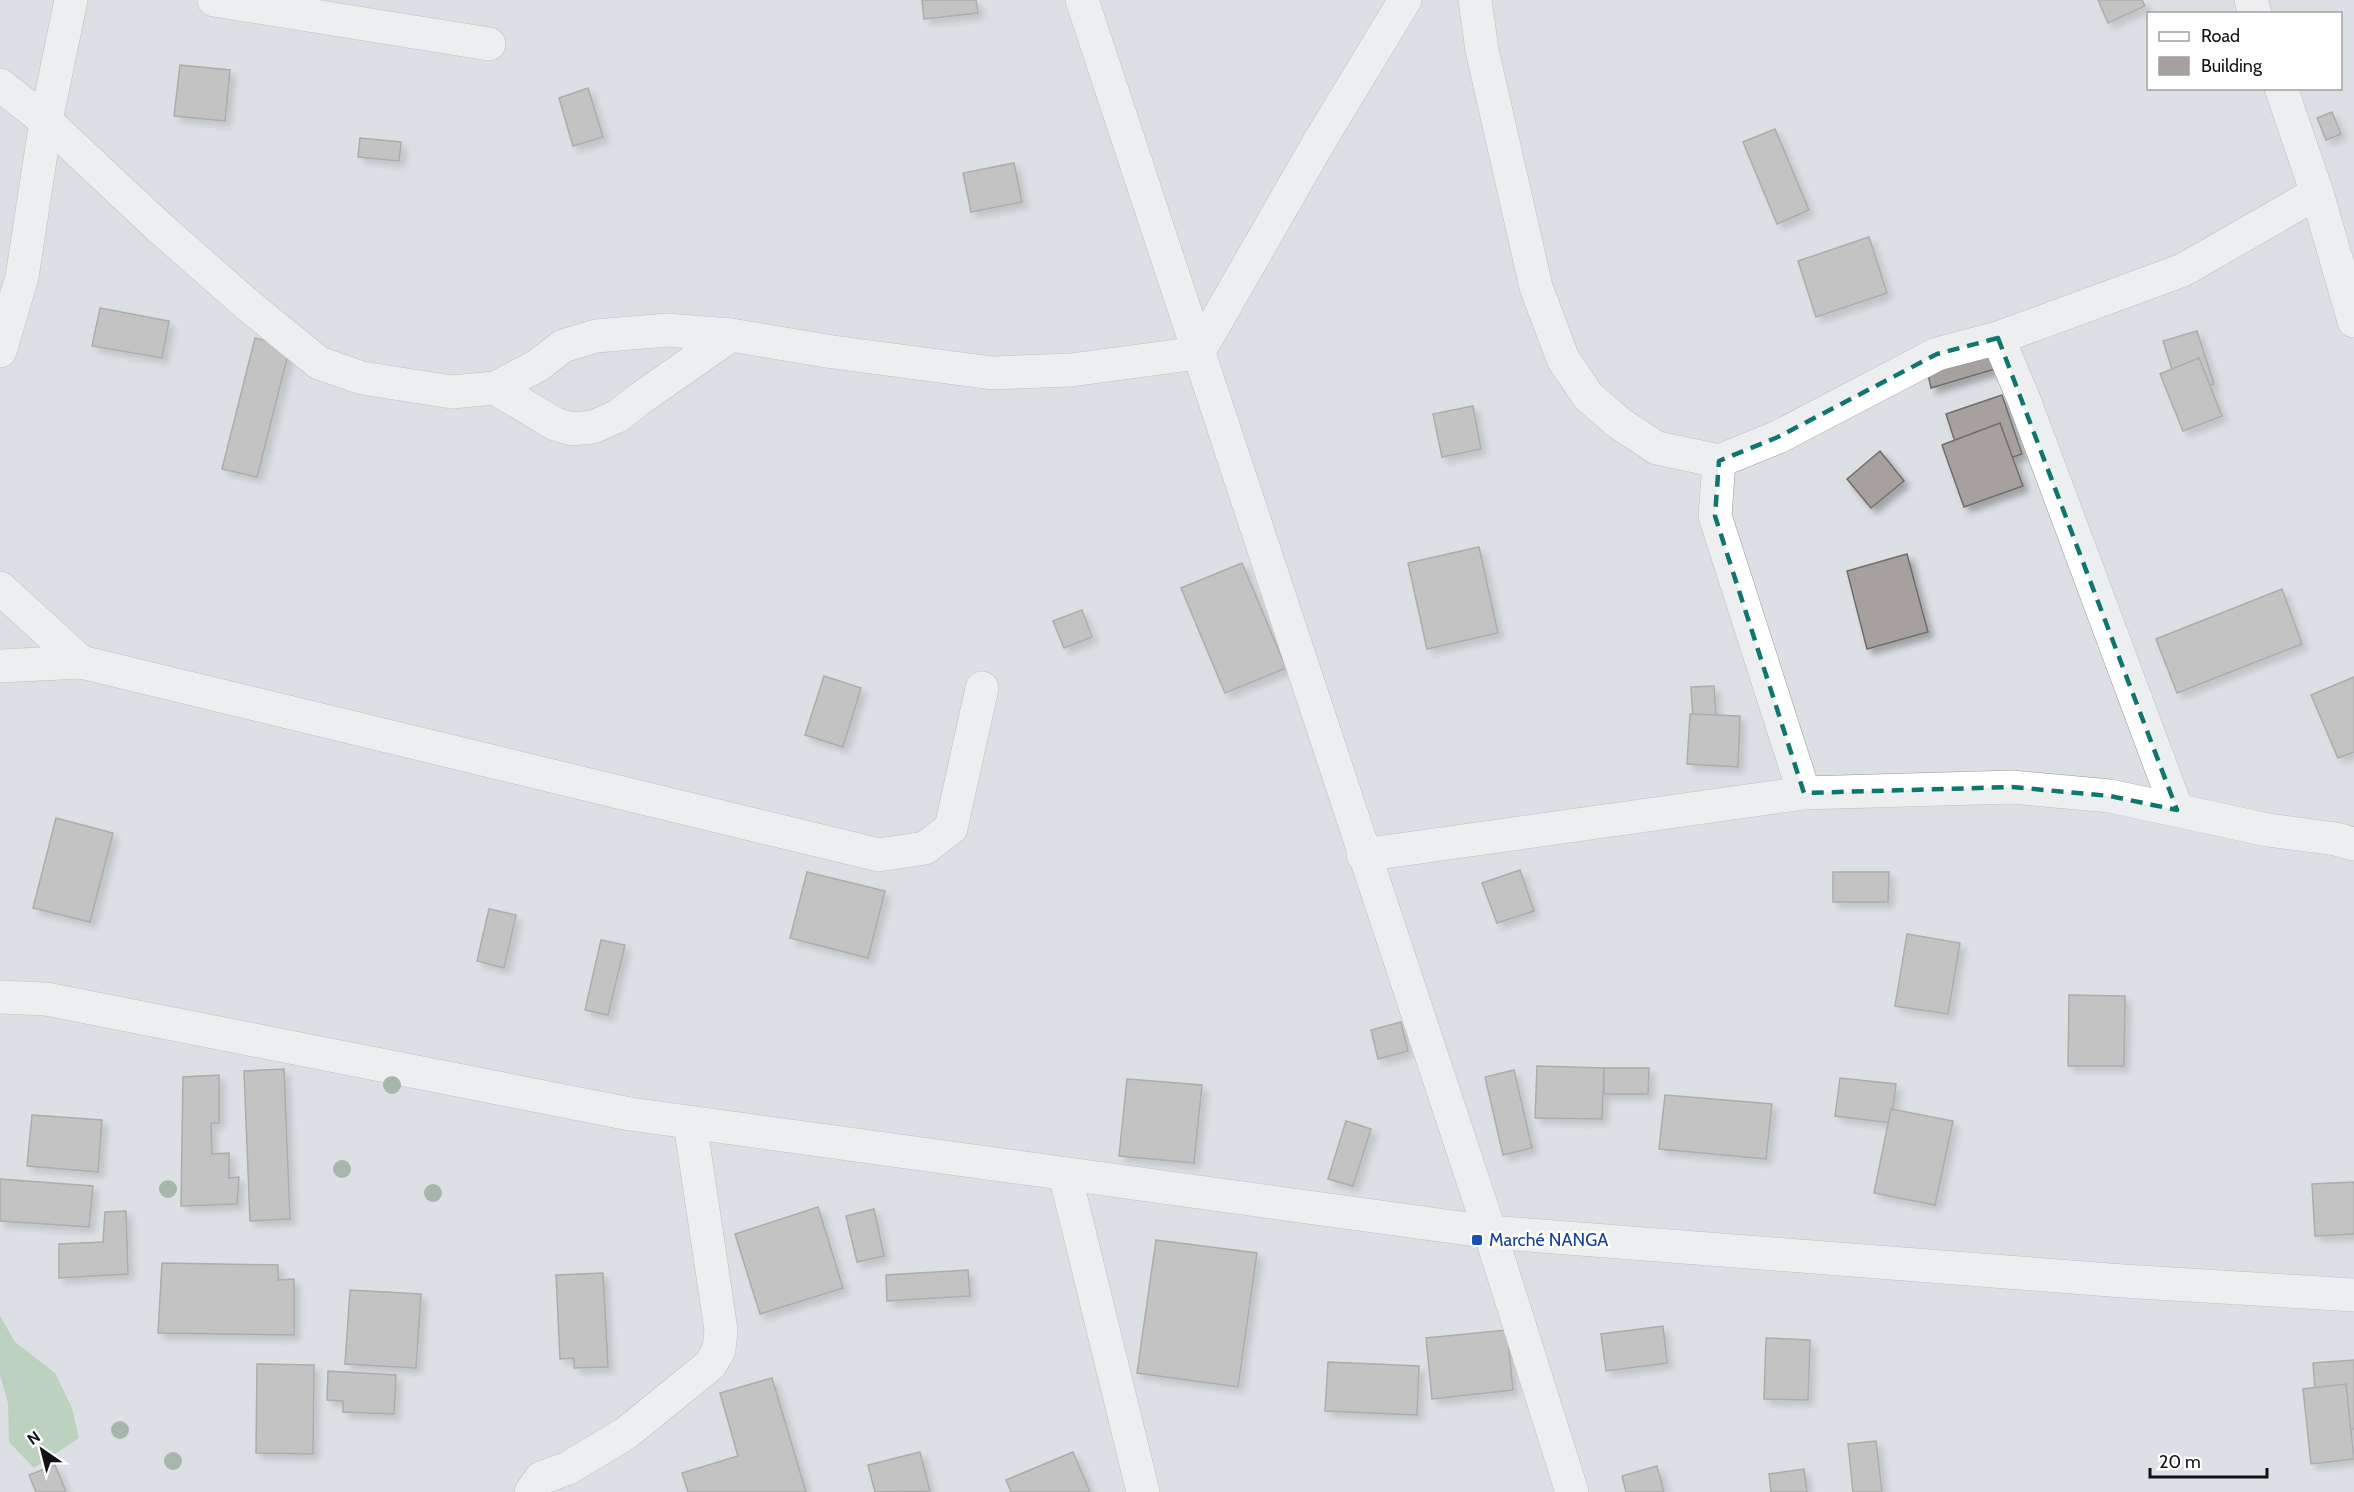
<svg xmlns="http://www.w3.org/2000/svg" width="2354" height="1492" font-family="Cabin,sans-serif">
	<defs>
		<filter id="shadow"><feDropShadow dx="5.5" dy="5.5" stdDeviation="3" flood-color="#0004"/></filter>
	</defs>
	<rect width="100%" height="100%" fill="#dce0e4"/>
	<!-- grass -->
	<polygon fill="#95c093" points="0,1316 15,1342 55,1373 72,1408 79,1438 34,1468 9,1442 8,1403 0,1375"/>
	<!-- building -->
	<g fill="#a6a19e" stroke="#726d6b" stroke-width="1.5" filter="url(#shadow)">
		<polygon points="922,0 976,0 978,13 924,19"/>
		<polygon points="2098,0 2142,0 2145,6 2108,23"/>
		<polygon points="180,65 230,70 225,121 174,116"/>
		<polygon points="588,88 603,137 573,146 559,98"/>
		<polygon points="2332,112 2341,134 2326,140 2317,118"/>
		<polygon points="1775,129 1809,210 1777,224 1743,142"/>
		<polygon points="360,138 401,142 399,161 358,157"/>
		<polygon points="1014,163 1022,202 971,212 963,173"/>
		<polygon points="1869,237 1887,293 1816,317 1798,261"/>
		<polygon points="100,308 169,321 162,358 92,346"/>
		<polygon points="2197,331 2214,384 2180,394 2163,341"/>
		<polygon points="255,338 290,347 257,477 222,469"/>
		<polygon points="1990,352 1995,369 1931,388 1927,370"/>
		<polygon points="2199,358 2222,416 2183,431 2160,374"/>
		<polygon points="2002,395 2022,454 1965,473 1946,414"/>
		<polygon points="1473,406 1481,449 1442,457 1433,414"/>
		<polygon points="2000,423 2023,486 1964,507 1942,445"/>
		<polygon points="1880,451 1904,481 1871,508 1847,479"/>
		<polygon points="1479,547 1498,633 1427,649 1408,563"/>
		<polygon points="1907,554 1928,632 1867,649 1847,571"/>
		<polygon points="1242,563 1286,668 1225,693 1181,588"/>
		<polygon points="2282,589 2302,644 2177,693 2156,639"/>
		<polygon points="1082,610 1092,637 1064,648 1053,621"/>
		<polygon points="824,676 861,688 843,747 805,735"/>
		<polygon points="2354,677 2354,752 2338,758 2311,695"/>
		<polygon points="1714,686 1717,734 1694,735 1691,687"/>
		<polygon points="1690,714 1740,716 1738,767 1687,764"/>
		<polygon points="56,818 113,833 90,922 33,908"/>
		<polygon points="1520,870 1534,911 1497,923 1482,883"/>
		<polygon points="807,872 885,891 868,958 790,938"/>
		<polygon points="1833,872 1889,872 1888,902 1833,902"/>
		<polygon points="489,909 516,915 504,968 477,961"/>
		<polygon points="1907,934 1960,943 1948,1014 1895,1006"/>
		<polygon points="601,940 625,945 608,1015 585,1010"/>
		<polygon points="2069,995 2125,996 2124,1066 2068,1066"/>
		<polygon points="1401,1022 1408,1051 1378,1059 1371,1030"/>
		<polygon points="1537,1066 1604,1068 1602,1119 1535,1118"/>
		<polygon points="1604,1068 1649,1068 1648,1094 1604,1094"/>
		<polygon points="284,1069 290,1219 250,1221 244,1071"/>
		<polygon points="1514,1070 1532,1148 1503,1155 1485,1077"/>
		<polygon points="219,1075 219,1123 211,1123 212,1154 229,1153 229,1178 239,1177 237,1204 181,1206 183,1077"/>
		<polygon points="1840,1078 1896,1084 1891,1123 1835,1116"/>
		<polygon points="1127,1079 1202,1085 1194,1163 1119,1156"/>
		<polygon points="1665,1095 1772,1104 1766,1159 1659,1149"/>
		<polygon points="1891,1109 1953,1121 1935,1205 1874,1193"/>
		<polygon points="32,1115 102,1120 98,1172 27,1166"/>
		<polygon points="1346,1121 1371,1129 1353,1186 1328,1179"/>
		<polygon points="0,1179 93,1186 89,1227 0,1221"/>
		<polygon points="2354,1182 2354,1234 2315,1236 2312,1184"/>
		<polygon points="818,1207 843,1288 760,1314 735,1234"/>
		<polygon points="874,1209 884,1256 857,1262 846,1216"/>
		<polygon points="126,1211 128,1274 59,1278 59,1244 103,1242 105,1212"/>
		<polygon points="1156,1240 1257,1253 1238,1387 1137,1373"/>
		<polygon points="162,1263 278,1265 278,1280 294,1279 294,1335 158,1333"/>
		<polygon points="968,1270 970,1296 887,1301 886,1275"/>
		<polygon points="603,1273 608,1367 574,1368 574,1358 560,1359 556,1275"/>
		<polygon points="350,1290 421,1294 416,1368 345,1364"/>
		<polygon points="1663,1326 1667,1363 1606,1371 1601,1334"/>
		<polygon points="1507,1330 1513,1390 1432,1399 1426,1338"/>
		<polygon points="1766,1338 1810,1340 1808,1400 1764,1399"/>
		<polygon points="2354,1360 2354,1429 2318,1432 2313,1363"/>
		<polygon points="1328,1362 1419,1366 1417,1415 1325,1411"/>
		<polygon points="257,1364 314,1365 313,1454 256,1453"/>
		<polygon points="328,1371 396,1375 394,1414 343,1412 343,1401 327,1400"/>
		<polygon points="772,1378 806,1492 688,1492 682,1473 738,1456 720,1393"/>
		<polygon points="2346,1384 2354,1459 2311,1464 2303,1389"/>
		<polygon points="1876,1441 1882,1492 1853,1492 1848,1444"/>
		<polygon points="920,1452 930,1491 875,1492 868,1465"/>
		<polygon points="1073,1452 1090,1492 1011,1492 1006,1480"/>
		<polygon points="55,1465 66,1492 36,1492 29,1475"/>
		<polygon points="1657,1466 1664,1492 1626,1492 1622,1476"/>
		<polygon points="1804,1469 1807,1492 1771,1492 1769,1474"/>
	</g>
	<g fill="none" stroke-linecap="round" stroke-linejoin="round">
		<defs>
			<g id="minor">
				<polyline points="214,0 489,44"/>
				<polyline points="1082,0 1490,1232 1572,1492"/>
				<polyline points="1475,0 1482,50 1536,287 1563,359 1588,396 1619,423 1657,448 1719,461"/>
				<polyline points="2251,0 2255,14"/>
				<polyline points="0,85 46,121 159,227 249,306 319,363 362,378 452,392 495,388 537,366 563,346 596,336 667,330 731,335 833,352 992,373 1071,370 1198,353 1319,142 1405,0"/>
				<polyline points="2281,88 2317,193 2354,321"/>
				<polyline points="1998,338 2023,397 2177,810"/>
				<polyline points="0,351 22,277 46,121 71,0"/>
				<polyline points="495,388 555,424 572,429 593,427 618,416 638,400 731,335"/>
				<polyline points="0,588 81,662"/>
				<polyline points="0,666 81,662 879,855 925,848 951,828 982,688"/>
				<polyline points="1804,793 1715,516 1719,461 1778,437 1937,354 1998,338 2183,270 2317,193"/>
				<polyline points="1363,855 1804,793 2012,787 2110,796 2268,830 2336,839 2354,844"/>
				<polyline points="0,997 46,999 630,1114 1490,1232 2123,1281 2354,1295"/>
				<polyline points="1065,1174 1143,1492"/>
				<polyline points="531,1492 541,1478 568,1468 625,1434 710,1365 719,1350 721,1330 690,1123"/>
			</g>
		</defs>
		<!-- minor casing -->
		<use href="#minor" stroke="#94979b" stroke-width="34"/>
		<!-- minor -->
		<use href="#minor" stroke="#fff" stroke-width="33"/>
	</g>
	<!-- trees -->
	<g fill="#638567">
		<circle cx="392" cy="1085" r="9"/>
		<circle cx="342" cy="1169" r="9"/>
		<circle cx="168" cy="1189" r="9"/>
		<circle cx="433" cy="1193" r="9"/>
		<circle cx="120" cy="1430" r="9"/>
		<circle cx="173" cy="1461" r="9"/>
	</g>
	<!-- marked area -->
	<path d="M0 0H2354V1492H0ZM 1998,338 L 2177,810 L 2110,796 L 2012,787 L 1804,793 L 1715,516 L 1719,461 L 1778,437 L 1937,354 Z" fill="#dce0e4" fill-opacity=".55" fill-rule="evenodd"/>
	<path fill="none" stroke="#0f766e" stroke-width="4.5" stroke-dasharray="12 8" stroke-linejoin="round" d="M 1998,338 L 2177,810 L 2110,796 L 2012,787 L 1804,793 L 1715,516 L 1719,461 L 1778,437 L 1937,354 Z"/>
	<!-- markers -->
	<rect fill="#1a4fb4" stroke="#fff" stroke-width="2" x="1471" y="1234" width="12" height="12" rx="3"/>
	<g text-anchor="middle" stroke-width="5" stroke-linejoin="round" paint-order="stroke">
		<!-- transit labels -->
		<g font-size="18" fill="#164399" stroke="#fff" text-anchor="start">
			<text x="1489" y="1246">Marché NANGA</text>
		</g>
	</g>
	<!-- legend -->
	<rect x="2147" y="12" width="195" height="78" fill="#ffffff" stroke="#a0a0a1" stroke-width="1.5"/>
	<rect x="2159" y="32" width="30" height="9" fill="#ffffff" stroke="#a0a0a1" stroke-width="1.5"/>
	<text x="2201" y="42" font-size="18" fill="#111214">Road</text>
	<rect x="2159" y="57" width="30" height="18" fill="#a6a19e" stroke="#a0a0a1" stroke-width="1.5"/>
	<text x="2201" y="72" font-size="18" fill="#111214">Building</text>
	<!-- north arrow -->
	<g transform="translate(42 1450) rotate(325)" stroke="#ffffff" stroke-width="4.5" paint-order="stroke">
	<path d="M0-4.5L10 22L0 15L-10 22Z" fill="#111214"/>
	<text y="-9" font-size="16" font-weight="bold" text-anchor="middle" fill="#111214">N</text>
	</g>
	<!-- scale -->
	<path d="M2150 1468v9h117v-9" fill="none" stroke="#111214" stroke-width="3"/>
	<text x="2159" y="1468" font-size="18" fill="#111214" stroke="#ffffff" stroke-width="4.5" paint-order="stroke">20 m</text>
</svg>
